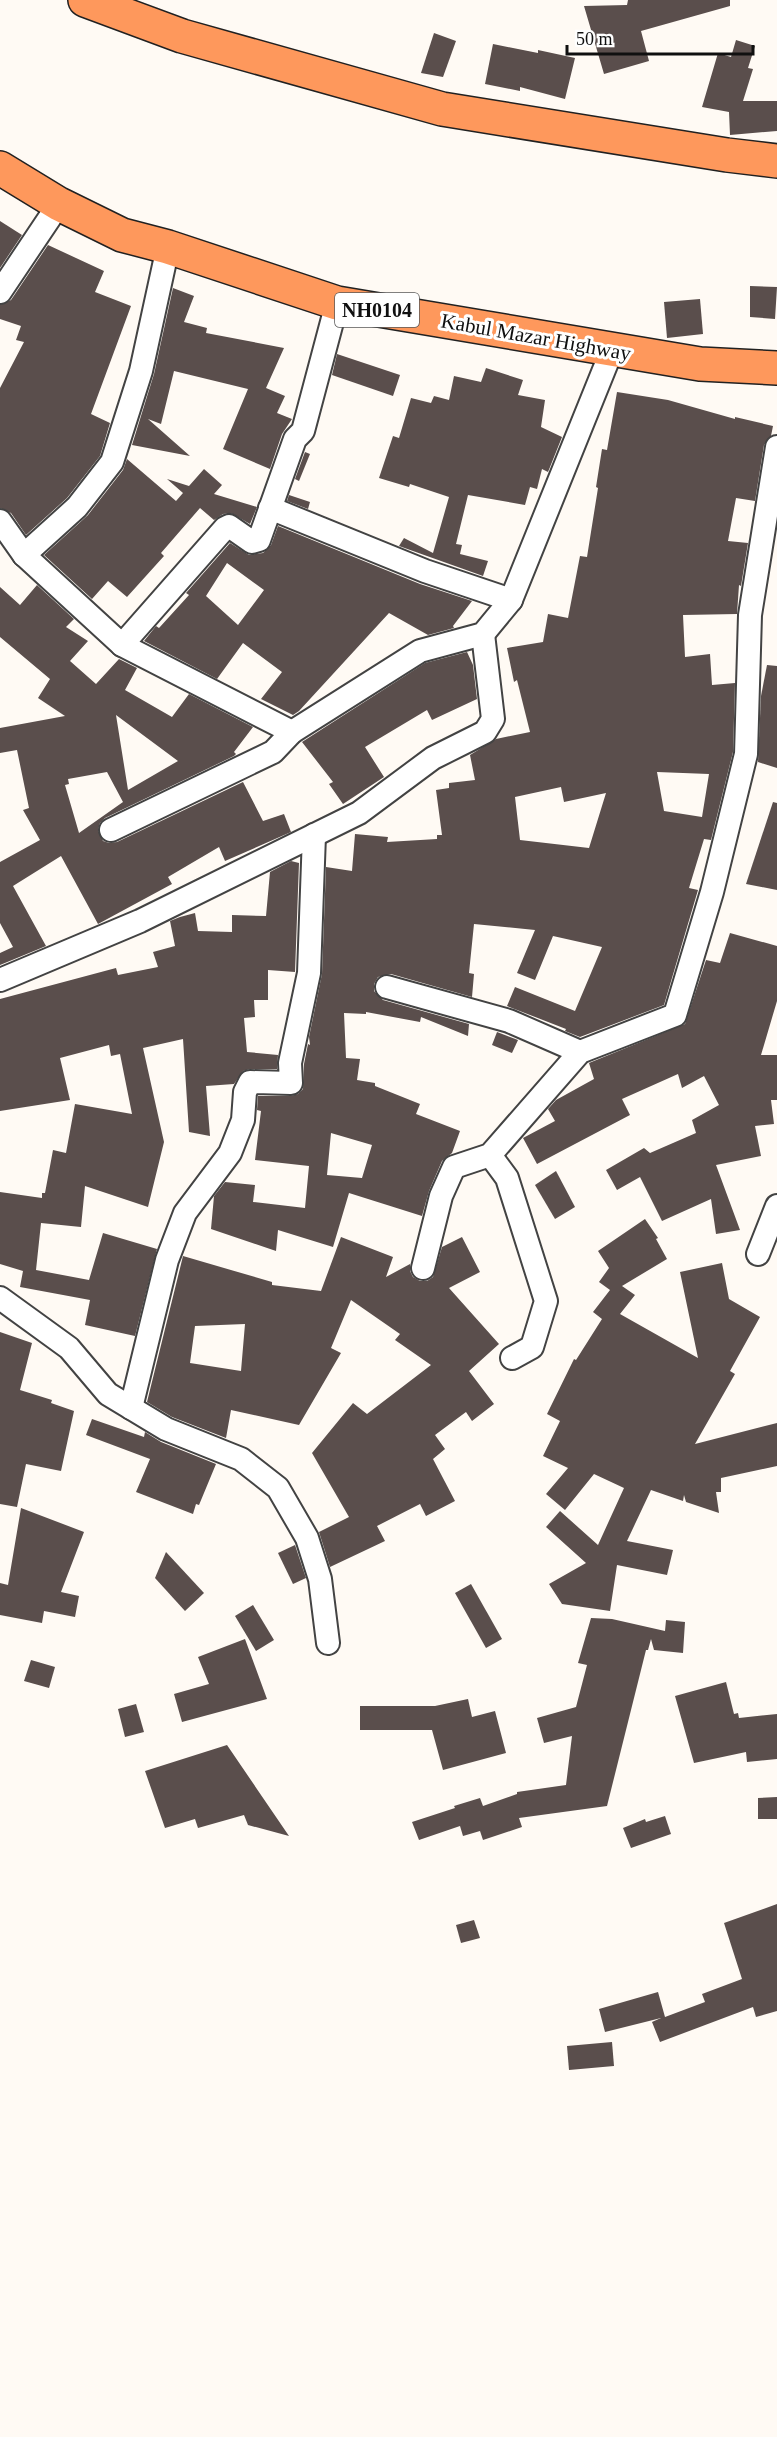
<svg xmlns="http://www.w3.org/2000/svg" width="777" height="2437" font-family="Georgia,serif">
	<rect width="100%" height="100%" fill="#fffaf4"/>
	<!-- building -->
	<g fill="#5a4e4c" fill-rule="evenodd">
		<polygon points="628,0 730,0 730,6 641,31 649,61 604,74 584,6 627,5"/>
		<polygon points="434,33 456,41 443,77 421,73"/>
		<polygon points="736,40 755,46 748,68 753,69 743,101 777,101 777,131 730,135 729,112 702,107 718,53 731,57"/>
		<polygon points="493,44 538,53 538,50 575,58 565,99 520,87 520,91 485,84"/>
		<polygon points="0,221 22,235 0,268"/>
		<polygon points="48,245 104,271 95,292 131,306 91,414 110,423 100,456 67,498 26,535 11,513 0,508 0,388 24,342 16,340 21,326 0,319 0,305 11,300"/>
		<polygon points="750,286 777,287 775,319 750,317"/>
		<polygon points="173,288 194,296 184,322 207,328 206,333 284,348 266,388 285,396 277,413 292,419 282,434 270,469 223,449 248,389 174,371 161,424 148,419 190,456 132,445 154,374"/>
		<polygon points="700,299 703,334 667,338 664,302"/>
		<polygon points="337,354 400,375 393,396 332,375"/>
		<polygon points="486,368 523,380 518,395 545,400 541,427 562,437 548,472 542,469 537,489 530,487 525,505 468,495 456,544 462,545 460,554 488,561 483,576 399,546 404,538 433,553 449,497 410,484 409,487 379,478 393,436 399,438 411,398 431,403 434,396 449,400 454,376 481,382"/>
		<path d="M 617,392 L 668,400 L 735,419 L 735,417 L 773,426 L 771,436 L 764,445 L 755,501 L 736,498 L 728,541 L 748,543 L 741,586 L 739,585 L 737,614 L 683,615 L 685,657 L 710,654 L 712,685 L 735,683 L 733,752 L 711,840 L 704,839 L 689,888 L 698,890 L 664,1005 L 580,1037 L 565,1031 L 566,1029 L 507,1006 L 515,987 L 575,1011 L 602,947 L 553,936 L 535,980 L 517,973 L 535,930 L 474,924 L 469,973 L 474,974 L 472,997 L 391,974 L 378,977 L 374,984 L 374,991 L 383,1000 L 469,1024 L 468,1036 L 421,1017 L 420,1022 L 366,1012 L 366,1014 L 344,1013 L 346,1058 L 360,1059 L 357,1080 L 375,1083 L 375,1086 L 420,1104 L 416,1114 L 460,1131 L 452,1153 L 442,1161 L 429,1191 L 422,1216 L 349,1193 L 333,1247 L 278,1230 L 276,1251 L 211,1229 L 214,1196 L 225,1182 L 255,1185 L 253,1202 L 305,1208 L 309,1166 L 255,1160 L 261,1111 L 257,1110 L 258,1096 L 291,1096 L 298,1094 L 303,1089 L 304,1064 L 308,1044 L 310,1045 L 309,1037 L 322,974 L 326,867 L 352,871 L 355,834 L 388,837 L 387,842 L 437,839 L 437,835 L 442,835 L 436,790 L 449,788 L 449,783 L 475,780 L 470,755 L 496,739 L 530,732 L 517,680 L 514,682 L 507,648 L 543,642 L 548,614 L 568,618 L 580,556 L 587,557 L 598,488 L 596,487 L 602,449 L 607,450 ZM 657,772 L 709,774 L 702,817 L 664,811 ZM 561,787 L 564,802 L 606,793 L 589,848 L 520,840 L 515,797 ZM 331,1133 L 372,1145 L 362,1178 L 327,1175 Z"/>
		<polygon points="305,452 310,454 299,481 295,479"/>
		<polygon points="127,459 176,501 183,493 167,479 189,486 204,469 222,485 214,494 257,507 250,524 231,513 223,514 214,520 200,508 161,553 164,556 127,597 108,581 92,599 44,555 88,515 123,470"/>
		<polygon points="289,495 310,502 308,509 287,501"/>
		<path d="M 278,526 L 420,584 L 472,601 L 453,626 L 454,628 L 428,635 L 389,613 L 299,711 L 293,715 L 261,699 L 282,672 L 243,643 L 217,679 L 144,641 L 156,626 L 159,628 L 189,595 L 186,593 L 230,543 L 249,555 L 263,553 L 271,545 ZM 227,563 L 264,590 L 238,625 L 206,596 Z"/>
		<path d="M 37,585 L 74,619 L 66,627 L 88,641 L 70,661 L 96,684 L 119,659 L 137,668 L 125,690 L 172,717 L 189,694 L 253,727 L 234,752 L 236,754 L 234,756 L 105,818 L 100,823 L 98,830 L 103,841 L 109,843 L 117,842 L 243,782 L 263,821 L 284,814 L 291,832 L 225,861 L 219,847 L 168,877 L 172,884 L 98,924 L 61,856 L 13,886 L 46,946 L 0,965 L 0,953 L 13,947 L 0,923 L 0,862 L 40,840 L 23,810 L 29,808 L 17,750 L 0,753 L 0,728 L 65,716 L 38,698 L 50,679 L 0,637 L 0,587 L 20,605 ZM 116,715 L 178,761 L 128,790 ZM 107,772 L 123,802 L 79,833 L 65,785 L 69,784 L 68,779 Z"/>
		<polygon points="467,652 473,665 477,699 432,720 427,710 365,747 384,777 343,804 329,784 333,782 302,742 425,663"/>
		<polygon points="767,665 777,666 777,768 758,762 761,696"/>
		<polygon points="773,802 777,803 777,890 746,884"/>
		<polygon points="291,861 299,863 295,972 268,970 268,1000 254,1000 255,1017 244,1018 247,1052 278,1055 277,1069 250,1069 243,1071 234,1084 206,1086 210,1136 189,1132 183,1039 143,1048 164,1142 148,1207 85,1186 81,1227 41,1223 36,1270 89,1280 103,1233 157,1249 135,1336 85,1325 90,1300 20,1287 23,1271 0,1264 0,1192 42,1198 42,1193 45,1193 53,1150 66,1153 75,1104 132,1114 120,1054 111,1056 109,1045 60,1058 70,1100 0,1111 0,999 116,968 118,975 158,967 153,952 175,946 170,921 180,917 195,913 198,931 232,932 232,915 266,916 270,872"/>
		<polygon points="730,933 777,946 777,1001 761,1055 777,1055 777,1100 771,1100 774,1124 755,1126 761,1156 716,1165 740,1230 716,1234 711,1199 662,1221 640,1177 617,1190 606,1170 644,1148 650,1153 696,1133 692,1120 719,1105 704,1076 682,1088 678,1074 622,1099 630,1115 537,1164 523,1138 555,1121 548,1109 556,1100 594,1079 589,1063 685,1024 706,960 720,963"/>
		<polygon points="497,1032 518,1040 512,1053 492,1045"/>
		<polygon points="556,1171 575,1207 555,1219 535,1185"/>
		<polygon points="645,1219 658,1238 656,1239 667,1259 622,1286 635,1295 620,1314 698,1358 680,1272 722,1263 729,1299 760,1317 730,1371 735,1374 695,1444 777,1423 777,1466 721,1478 721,1492 716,1492 719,1513 686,1502 684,1495 683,1501 651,1490 627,1541 673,1550 667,1575 617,1565 610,1611 562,1604 549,1584 586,1563 546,1527 560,1511 598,1545 624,1488 594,1474 565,1510 546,1494 568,1468 543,1456 560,1421 547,1414 574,1359 576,1360 602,1319 593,1312 610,1290 599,1282 609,1268 598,1251"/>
		<path d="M 341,1237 L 393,1257 L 386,1277 L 410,1264 L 410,1271 L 413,1277 L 420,1281 L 427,1281 L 433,1277 L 442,1247 L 462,1237 L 480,1272 L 449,1288 L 499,1344 L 469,1371 L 494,1404 L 472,1421 L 466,1412 L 435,1435 L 445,1449 L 433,1459 L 455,1501 L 426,1516 L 420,1504 L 377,1526 L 385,1541 L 330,1567 L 319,1532 L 349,1517 L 312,1453 L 353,1403 L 367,1414 L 431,1365 L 395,1340 L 400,1334 L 351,1300 L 331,1348 L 341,1353 L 299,1425 L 231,1410 L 226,1438 L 172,1417 L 147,1402 L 183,1256 L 272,1282 L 272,1285 L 321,1291 ZM 245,1324 L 241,1371 L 190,1363 L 195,1326 Z"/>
		<polygon points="0,1332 32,1343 20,1390 52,1400 51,1403 74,1411 61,1471 26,1464 17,1507 0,1504"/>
		<polygon points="92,1419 144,1437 145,1432 161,1442 216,1464 199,1505 196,1504 193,1514 136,1492 150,1459 86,1435"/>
		<polygon points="21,1508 84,1532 61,1592 79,1596 75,1617 44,1611 42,1623 0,1615 0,1583 8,1585"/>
		<polygon points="295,1545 306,1578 293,1584 278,1553"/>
		<polygon points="166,1552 204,1593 185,1611 155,1578"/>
		<polygon points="471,1584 502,1639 486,1648 455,1593"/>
		<polygon points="253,1605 274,1640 256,1651 235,1616"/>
		<polygon points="591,1618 612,1619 665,1631 666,1620 685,1622 683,1653 654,1650 651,1639 648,1650 646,1650 607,1806 519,1818 522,1827 483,1840 480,1831 463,1836 460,1826 419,1840 412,1822 455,1808 454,1806 480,1798 483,1806 517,1794 517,1792 566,1785 572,1736 544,1743 537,1718 576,1707 587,1665 578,1663"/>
		<polygon points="245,1639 267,1699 182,1722 174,1694 209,1684 198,1657"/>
		<polygon points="31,1660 55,1667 49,1688 24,1681"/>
		<polygon points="726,1682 734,1714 738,1713 739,1718 777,1714 777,1759 747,1762 746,1752 694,1763 675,1696"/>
		<polygon points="468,1699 472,1717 495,1711 506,1753 443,1770 432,1730 360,1730 360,1706 435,1706"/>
		<polygon points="136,1704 144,1732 125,1737 118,1709"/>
		<polygon points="227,1745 289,1836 248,1825 244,1815 198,1828 195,1819 165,1828 145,1771"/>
		<polygon points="777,1797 777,1819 758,1819 758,1798"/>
		<polygon points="665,1816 671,1834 631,1848 623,1828 645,1819 646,1822"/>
		<polygon points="777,1904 777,2011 756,2017 753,2007 660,2042 652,2022 661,2018 605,2032 599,2009 658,1992 665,2017 705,2002 702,1994 742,1979 724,1923"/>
		<polygon points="474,1920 480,1938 461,1943 456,1925"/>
		<polygon points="612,2042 614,2066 569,2070 567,2046"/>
	</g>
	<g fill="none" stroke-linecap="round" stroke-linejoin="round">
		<defs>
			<g id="minor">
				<polyline points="0,292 59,204"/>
				<polyline points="270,508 425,571 511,600"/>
				<polyline points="0,521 24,555 122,645 292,732"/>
				<polyline points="24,555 77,507 112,462 141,371 168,247"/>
				<polyline points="122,645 225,528 229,526 252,542 259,540 295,439 303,431 337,303"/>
				<polyline points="111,830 273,752 292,732 420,651 483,634 511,600 612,350"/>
				<polyline points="0,980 140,921 359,813 433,758 485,732 493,719 483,634"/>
				<polyline points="387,987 509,1021 580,1052"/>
				<polyline points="490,1155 507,1178 546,1301 532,1347 512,1358"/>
				<polyline points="758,1254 777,1206"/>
				<polyline points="423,1268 441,1196 454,1167 490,1155 580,1052 675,1015 712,892 746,754 750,615 777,447"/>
				<polyline points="0,1298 69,1348 108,1394 166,1429 241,1459 278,1488 307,1538 320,1579 328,1643"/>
				<polyline points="131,1408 167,1260 185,1213 230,1153 243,1120 245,1092 250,1082 291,1083 290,1063 309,973 314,835"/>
			</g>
			<g id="trunk">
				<polyline points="85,0 182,36 442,109 727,155 777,161"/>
				<polyline points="0,168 59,204 122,235 168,247 337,303 700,364 777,368"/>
			</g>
		</defs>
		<!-- minor casing -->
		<use href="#minor" stroke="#434343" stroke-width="26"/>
		<!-- trunk casing -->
		<use href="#trunk" stroke="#212121" stroke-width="36"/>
		<!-- minor -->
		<use href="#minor" stroke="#fff" stroke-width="22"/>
		<!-- trunk -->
		<use href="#trunk" stroke="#fe985c" stroke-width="33"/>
	</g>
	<g text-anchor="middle" stroke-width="6" stroke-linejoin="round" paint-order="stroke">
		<!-- shield labels -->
		<rect fill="#fff" stroke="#585858" stroke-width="1.5" x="335" y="293" width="84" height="34" rx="4.5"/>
		<g font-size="20" font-weight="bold" fill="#101010">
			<text x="377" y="317">NH0104</text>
		</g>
		<!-- street labels -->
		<g font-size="21" fill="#101010" stroke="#fff">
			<text transform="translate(536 337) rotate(10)" y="7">Kabul Mazar Highway</text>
		</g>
	</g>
	<!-- scale -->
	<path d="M567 45v9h186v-9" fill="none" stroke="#101010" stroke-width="3"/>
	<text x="576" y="45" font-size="18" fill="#101010" stroke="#ffffff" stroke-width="4.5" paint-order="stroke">50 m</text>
</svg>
